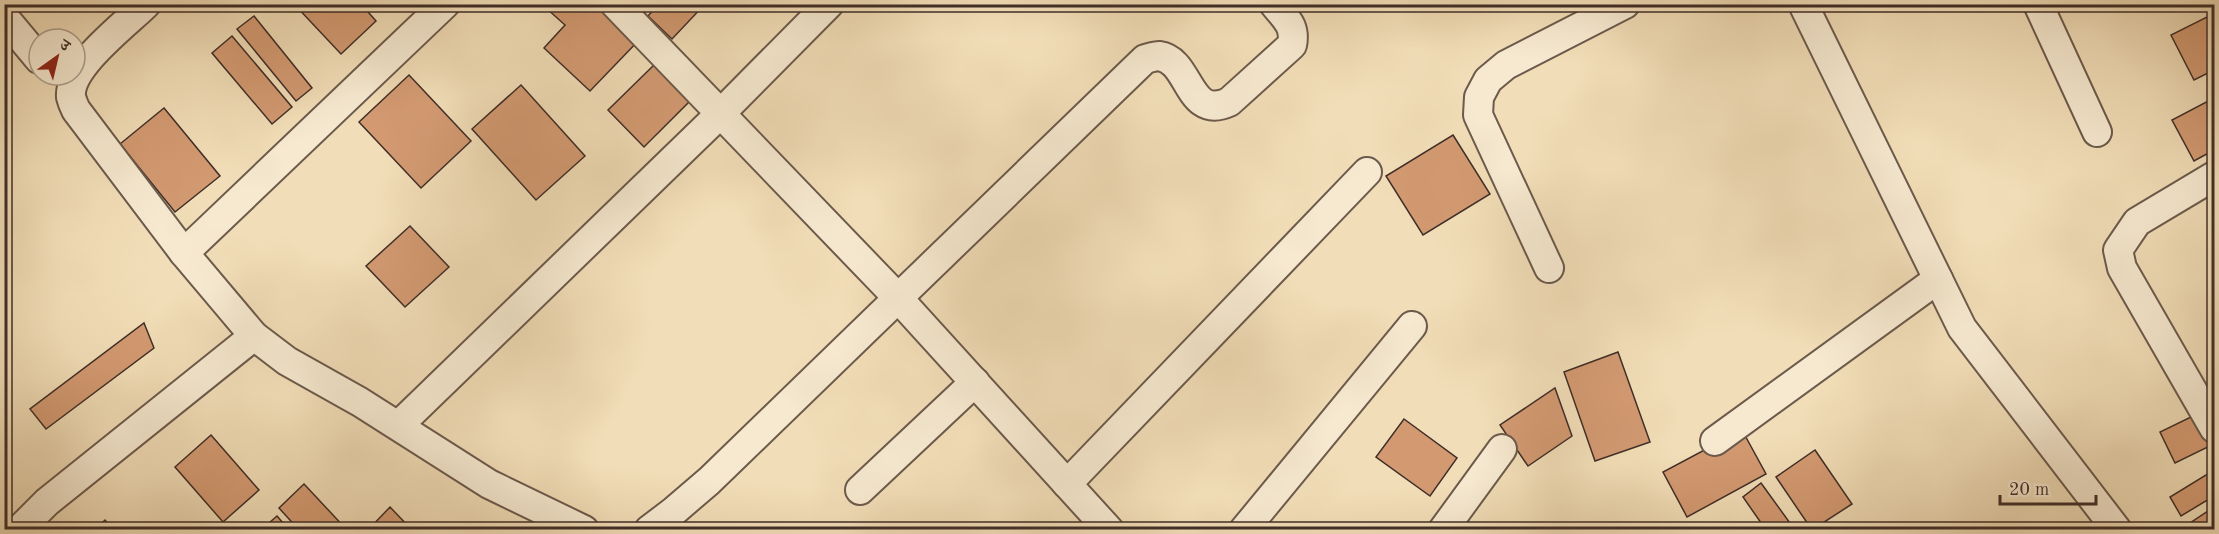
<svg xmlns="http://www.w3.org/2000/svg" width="2219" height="534" font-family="'Old Standard TT','Noto Serif Devanagari',serif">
	<rect width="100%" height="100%" fill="#f1ddb7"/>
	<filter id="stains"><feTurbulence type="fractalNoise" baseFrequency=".00333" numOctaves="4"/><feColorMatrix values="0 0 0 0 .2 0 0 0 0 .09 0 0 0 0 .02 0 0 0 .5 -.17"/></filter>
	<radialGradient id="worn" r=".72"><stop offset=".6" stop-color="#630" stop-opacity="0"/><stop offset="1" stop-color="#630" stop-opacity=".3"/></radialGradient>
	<!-- building -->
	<g fill="#d39a72" stroke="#3f2e28" stroke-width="1.5">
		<polygon points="294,4 361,4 376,21 341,54"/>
		<polygon points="549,4 603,4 640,39 590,91 544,48 565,25 546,8"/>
		<polygon points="659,4 705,4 672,39 648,16"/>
		<polygon points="254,16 312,88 296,101 237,29"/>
		<polygon points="2209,16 2214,26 2214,70 2194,80 2171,35"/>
		<polygon points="232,36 292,107 272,124 212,53"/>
		<polygon points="656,63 692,99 644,147 608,110"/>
		<polygon points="409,75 471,141 421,188 359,122"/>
		<polygon points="521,85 585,156 536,200 472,129"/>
		<polygon points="2214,98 2214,150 2194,161 2172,120"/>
		<polygon points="164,108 220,176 175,212 120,144"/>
		<polygon points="1453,135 1490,194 1423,235 1386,176"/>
		<polygon points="410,226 449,267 405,307 366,266"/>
		<polygon points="144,323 154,348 46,429 30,409"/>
		<polygon points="1618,352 1650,442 1595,461 1564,372"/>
		<polygon points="1555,388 1572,436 1528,466 1500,425"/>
		<polygon points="2197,414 2212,445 2175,463 2160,432"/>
		<polygon points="1404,419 1457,458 1430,496 1376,457"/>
		<polygon points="1742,430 1766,474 1687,517 1663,472"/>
		<polygon points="211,435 259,490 223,522 175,467"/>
		<polygon points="1815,450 1852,504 1812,530 1776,477"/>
		<polygon points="2214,470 2214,496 2181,516 2170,497"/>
		<polygon points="1761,483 1795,530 1766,530 1743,497"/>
		<polygon points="304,484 347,530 299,530 279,508"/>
		<polygon points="390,507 412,530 368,530"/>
		<polygon points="2214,507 2214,530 2190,530 2187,525"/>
		<polygon points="277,516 289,530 261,530"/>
		<polygon points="105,520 113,530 94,530"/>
	</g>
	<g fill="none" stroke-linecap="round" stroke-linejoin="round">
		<defs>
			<g id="minor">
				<path d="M 146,4 C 126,24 68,67 71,97 C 72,101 74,106 76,110 L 184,253 L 254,336 L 287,361 L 360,402 L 489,484 L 584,530"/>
				<polyline points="615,4 898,298 1109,530"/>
				<polyline points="1803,4 1962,328 2117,530"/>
				<polyline points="2038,4 2097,132"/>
				<polyline points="4,17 39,59"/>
				<polyline points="2214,176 2137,222 2118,250 2122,268 2214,428"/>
				<polyline points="184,253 445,4"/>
				<polyline points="1549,268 1478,115 1479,97 1488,80 1506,65 1625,4"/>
				<polyline points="399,425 720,114 829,4"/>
				<polyline points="1715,441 1938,279"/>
				<polyline points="1067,484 1367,172"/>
				<polyline points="860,490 975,382"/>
				<polyline points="19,530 47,502 254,336"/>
				<path d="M 649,530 L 674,511 L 709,481 L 1145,59 C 1149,58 1155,56 1159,56 C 1191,60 1187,121 1229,102 L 1292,45 C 1296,26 1286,19 1274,4"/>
				<polyline points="1244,530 1412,326"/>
				<polyline points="1443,530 1502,449"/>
			</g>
		</defs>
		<!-- minor casing -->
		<use href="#minor" stroke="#6c5a4c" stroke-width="32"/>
		<!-- minor -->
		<use href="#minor" stroke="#f6e9d0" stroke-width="28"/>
	</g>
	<!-- margin -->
	<rect width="2219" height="534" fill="none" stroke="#f1ddb7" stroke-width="24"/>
	<rect x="6" y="6" width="2207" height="522" fill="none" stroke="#3f2e28" stroke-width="3"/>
	<rect x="12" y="12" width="2195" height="510" fill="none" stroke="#3f2e28" stroke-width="1.5"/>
	<!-- north arrow -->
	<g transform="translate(57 57) rotate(34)"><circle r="28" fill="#f6e9d0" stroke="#ad9e8d" stroke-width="1.5"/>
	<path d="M0-4.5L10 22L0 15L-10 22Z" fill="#8f2418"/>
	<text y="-9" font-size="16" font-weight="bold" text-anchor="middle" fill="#3f2e28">उ</text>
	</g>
	<!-- scale -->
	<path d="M2000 495v9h96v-9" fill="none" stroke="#3f2e28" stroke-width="3"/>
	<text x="2009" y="495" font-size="18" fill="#3f2e28" stroke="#f6e9d0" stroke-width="4.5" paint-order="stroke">20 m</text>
	<rect width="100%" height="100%" filter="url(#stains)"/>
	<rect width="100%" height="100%" fill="url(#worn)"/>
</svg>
